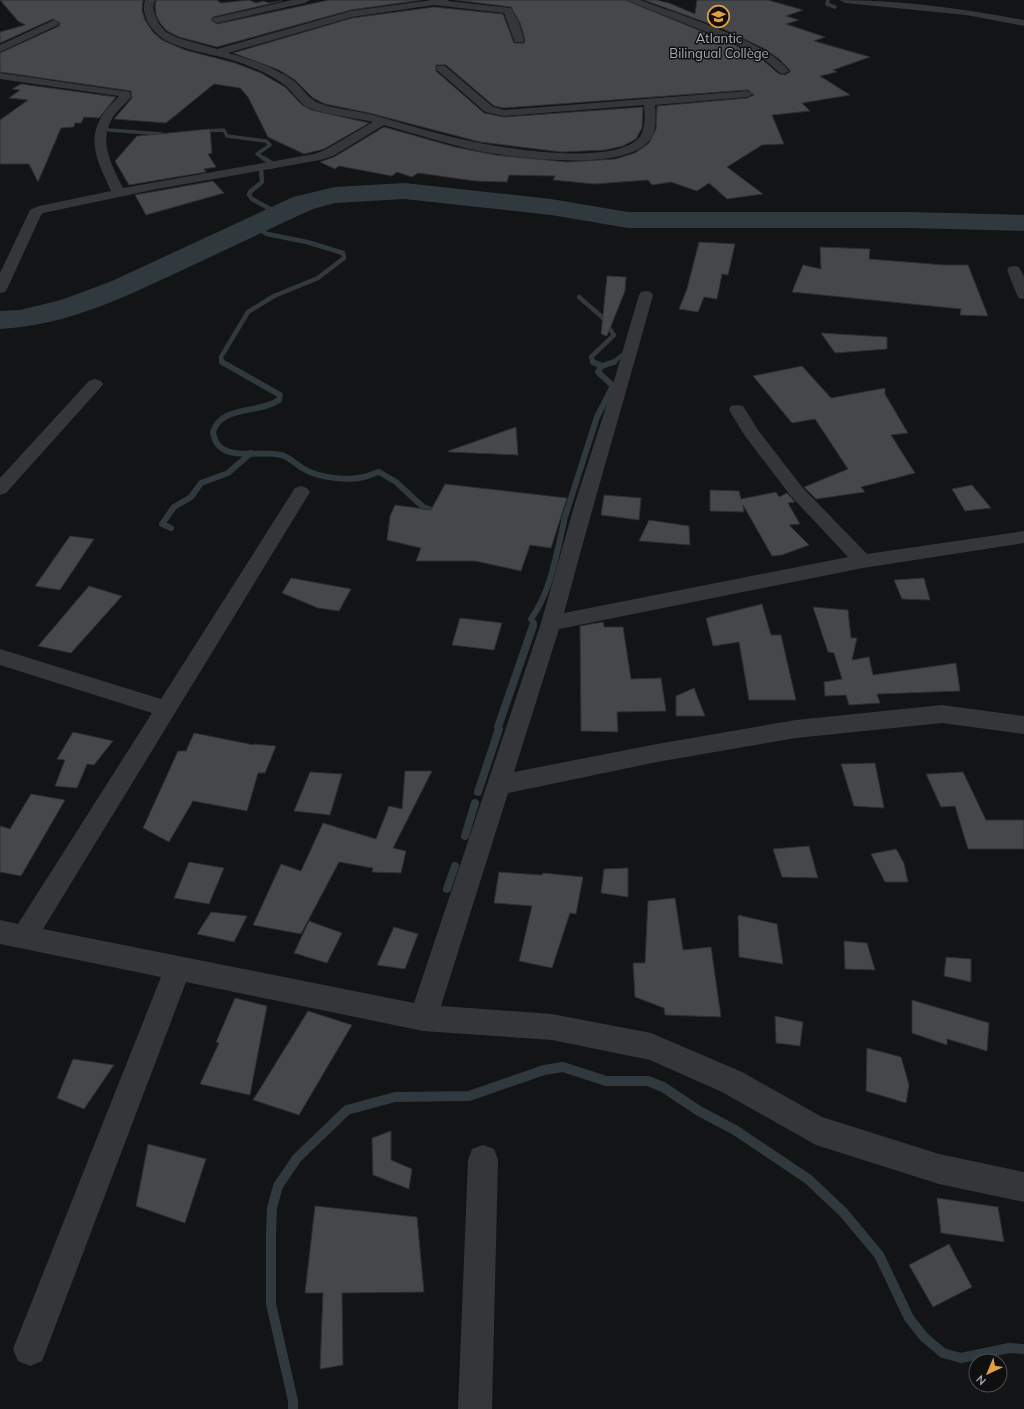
<svg xmlns="http://www.w3.org/2000/svg" width="1024" height="1409" font-family="Mulish,sans-serif">
	<rect width="100%" height="100%" fill="#131415"/>
	<g fill="none" stroke-linecap="round" stroke-linejoin="round">
		<!-- stream-far4 -->
		<g stroke="#30393e" stroke-width="3.5">
			<polyline points="828,0 827,4 835,7"/>
			<polyline points="100,125 109,130 162,134"/>
			<polyline points="202,131 224,130 227,136 266,141 270,145 257,154 265,159"/>
		</g>
		<!-- stream-far3 -->
		<g stroke="#30393e" stroke-width="4.5">
			<polyline points="263,158 270,162 271,167"/>
			<polyline points="261,170 262,182 250,192 249,195 252,199 279,214"/>
			<polyline points="579,297 602,317 614,335 591,357 594,363"/>
			<polyline points="222,363 221,357 248,312 274,296 318,278 344,258 343,253 307,242 267,234 254,226"/>
			<polyline points="612,363 624,354"/>
		</g>
		<!-- stream-far2 -->
		<g stroke="#30393e" stroke-width="6">
			<path d="M 222,362 L 280,395 L 279,400 C 259,414 221,405 213,432 C 217,465 259,449 281,455 C 290,457 296,465 304,469 C 319,478 348,481 364,477 C 369,476 374,473 379,472 L 396,482 L 423,507 L 437,512"/>
			<polyline points="593,362 602,366 614,362"/>
			<polyline points="564,520 597,417 613,386 598,372 601,367"/>
			<polyline points="171,528 162,524 174,507 191,497 201,483 228,473 251,453"/>
			<path d="M 533,627 L 534,623 L 531,619 C 551,591 556,555 564,522"/>
		</g>
		<!-- stream-far1 -->
		<g stroke="#30393e" stroke-width="8">
			<polyline points="478,792 499,729 498,727 533,626"/>
			<polyline points="465,836 475,803"/>
			<polyline points="447,889 455,866"/>
		</g>
		<!-- stream -->
		<polyline stroke="#30393e" stroke-width="10" points="293,1409 293,1401 271,1304 271,1235 272,1208 278,1186 297,1158 347,1110 395,1097 469,1096 544,1070 563,1067 606,1081 648,1081 663,1087 699,1111 735,1130 808,1179 843,1212 879,1255 909,1318 924,1337 943,1353 961,1358 1009,1348 1024,1349"/>
		<!-- river -->
		<path fill="#30393e" fill-rule="evenodd" d="M 404,183 L 551,199 L 628,212 L 909,212 L 1024,215 L 1024,231 L 909,228 L 628,228 L 551,215 L 404,199 L 335,203 L 313,209 C 271,228 230,248 189,267 C 129,295 67,326 0,329 L 0,311 L 20,310 L 61,300 L 112,281 L 293,197 L 335,187 Z"/>
	</g>
	<!-- building -->
	<g fill="#45474a" stroke="#2e2e31">
		<polygon points="0,0 143,0 142,10 145,20 153,32 162,40 185,50 235,63 261,73 285,87 302,105 312,110 369,123 324,149 304,154 268,137 248,97 240,88 214,84 166,123 114,119 132,98 131,91 0,72 0,53 59,26 60,23 53,19 0,43 0,32 25,25 18,21"/>
		<polygon points="156,0 217,0 221,3 249,0 256,3 264,1 268,3 282,1 213,17 211,20 217,24 329,0 421,0 351,10 217,47 179,37 167,31 160,23 156,15 155,7"/>
		<polygon points="455,0 625,0 733,44 764,61 779,74 785,75 790,72 790,70 779,59 763,48 721,28 644,0 656,0 669,3 695,14 697,0 768,0 803,10 786,16 799,20 786,24 825,37 814,41 870,57 833,70 837,72 820,76 850,95 802,103 810,111 772,115 784,144 762,145 727,167 763,194 727,199 709,183 697,191 671,182 652,185 648,180 594,184 553,180 555,176 509,175 507,182 475,181 418,173 412,177 397,172 392,176 339,166 335,169 320,162 334,157 384,127 455,147 496,155 567,162 615,159 635,153 649,143 656,129 657,106 747,98 754,95 748,90 504,108 494,106 446,65 436,65 436,71 484,113 504,117 643,107 642,128 636,139 623,146 605,150 561,152 480,142 369,113 325,104 313,98 295,80 279,70 233,53 352,18 434,7 503,14 514,43 524,43 525,40 520,23 511,7"/>
		<polygon points="21,84 116,97 99,118 84,117 81,123 75,123 74,127 61,128 38,182 29,164 0,164 0,120 28,100 9,98 20,90 12,89"/>
		<polygon points="210,129 212,153 208,154 216,167 204,169 206,172 129,185 115,161 137,136"/>
		<polygon points="213,181 224,193 146,215 135,195"/>
		<polygon points="699,242 735,244 728,275 722,274 717,299 704,297 698,312 679,309 687,289"/>
		<polygon points="820,247 870,249 869,259 944,265 968,265 988,316 960,315 961,309 792,292 803,265 821,269"/>
		<polygon points="607,276 626,277 625,291 607,336 601,334"/>
		<polygon points="821,333 887,337 887,349 835,353"/>
		<polygon points="802,366 831,398 885,388 885,394 908,433 891,435 915,473 861,487 865,492 816,499 804,487 848,469 815,419 792,423 753,376"/>
		<polygon points="516,427 518,455 449,452 448,451"/>
		<polygon points="445,484 567,498 551,548 530,545 521,571 475,561 416,561 421,548 387,540 390,516 395,505 431,510"/>
		<polygon points="972,485 991,508 965,511 952,489"/>
		<polygon points="710,490 739,491 741,499 776,492 779,497 787,493 795,502 788,503 800,524 789,525 809,545 782,555 772,556 743,505 744,512 710,511"/>
		<polygon points="604,495 641,498 639,520 601,515"/>
		<polygon points="649,520 689,526 690,545 639,541"/>
		<polygon points="70,536 94,539 60,590 35,586"/>
		<polygon points="291,578 351,589 339,611 318,608 282,593"/>
		<polygon points="924,578 930,600 902,599 894,580"/>
		<polygon points="89,586 122,596 71,653 38,646"/>
		<polygon points="762,604 771,635 781,635 796,700 749,700 739,642 713,646 706,618"/>
		<polygon points="813,607 848,610 851,638 857,638 852,660 869,657 873,675 956,663 960,691 877,694 880,703 849,705 846,695 825,696 824,682 842,679 834,653 828,652"/>
		<polygon points="460,618 502,623 494,650 452,645"/>
		<polygon points="603,622 604,627 623,627 631,679 661,678 666,711 617,712 618,732 581,731 580,626"/>
		<polygon points="694,688 705,716 676,716 676,696"/>
		<polygon points="73,732 113,741 94,765 87,764 77,788 55,786 65,760 57,759"/>
		<polygon points="194,733 254,745 254,744 276,746 265,773 258,773 247,811 193,801 169,842 143,828 178,751 186,751"/>
		<polygon points="875,763 884,808 854,806 841,764"/>
		<polygon points="405,771 432,771 393,848 406,851 401,873 372,872 373,868 339,862 301,934 253,925 281,864 301,871 323,823 376,839 389,806 402,809"/>
		<polygon points="310,772 342,774 330,815 294,811"/>
		<polygon points="963,772 986,820 1024,820 1024,849 968,849 955,806 941,807 926,774"/>
		<polygon points="31,794 65,800 21,876 0,872 0,826 10,829"/>
		<polygon points="809,846 818,878 782,877 773,849"/>
		<polygon points="896,849 904,863 908,882 885,882 871,854"/>
		<polygon points="189,862 224,868 209,904 174,898"/>
		<polygon points="628,868 628,897 601,893 604,869"/>
		<polygon points="499,872 542,875 543,873 583,877 576,914 570,913 552,968 519,961 532,906 494,903"/>
		<polygon points="675,898 683,950 711,947 721,1017 665,1015 664,1008 635,997 633,963 645,963 648,901"/>
		<polygon points="211,912 247,916 234,942 197,934"/>
		<polygon points="738,915 777,924 783,964 739,957"/>
		<polygon points="309,921 342,933 327,963 294,953"/>
		<polygon points="394,927 418,934 405,969 377,965"/>
		<polygon points="844,941 867,943 875,970 845,969"/>
		<polygon points="946,957 971,959 971,982 944,976"/>
		<polygon points="235,998 267,1006 250,1095 200,1084 219,1043 216,1042"/>
		<polygon points="912,1000 989,1023 987,1051 947,1039 947,1045 912,1033"/>
		<polygon points="308,1011 352,1025 299,1115 253,1100"/>
		<polygon points="775,1016 803,1022 800,1046 776,1043"/>
		<polygon points="867,1048 901,1057 909,1085 906,1103 866,1091"/>
		<polygon points="73,1059 114,1065 84,1109 57,1098"/>
		<polygon points="391,1131 391,1160 412,1169 409,1189 373,1175 372,1138"/>
		<polygon points="148,1144 206,1159 185,1223 136,1206"/>
		<polygon points="937,1198 998,1207 1004,1242 941,1233"/>
		<polygon points="315,1206 417,1217 424,1292 342,1293 343,1365 320,1369 323,1293 305,1293"/>
		<polygon points="949,1244 972,1287 933,1307 909,1265"/>
	</g>
	<g fill="none" stroke-linecap="round" stroke-linejoin="round">
		<!-- minor -->
		<g fill="#35363a" fill-rule="evenodd">
			<path d="M 145,0 L 155,0 L 153,7 L 155,15 L 159,24 L 166,32 L 178,38 L 217,49 L 351,11 L 432,0 L 449,0 L 448,1 L 511,8 L 519,23 L 524,40 L 523,42 L 515,42 L 514,40 L 504,13 L 434,5 L 352,17 L 228,53 C 251,60 274,67 294,81 C 303,88 308,99 319,103 C 333,109 353,110 369,114 C 406,124 443,136 480,143 C 516,150 608,164 637,140 C 646,132 645,116 644,105 L 504,116 L 485,112 L 437,70 L 436,68 L 437,66 L 445,66 L 493,107 L 504,110 L 747,91 L 753,94 L 747,97 L 655,105 C 656,116 657,133 648,142 C 620,172 517,158 479,151 C 447,144 416,134 384,125 L 333,156 L 320,160 L 157,189 L 43,213 L 41,215 L 7,289 L 5,292 L 0,293 L 0,273 L 30,210 L 39,206 L 111,191 C 98,162 84,139 106,110 C 110,105 115,101 119,96 L 0,79 L 0,73 L 130,92 L 131,97 C 126,103 121,107 116,113 C 96,138 111,164 123,188 L 314,154 L 325,150 L 373,122 C 353,117 323,115 305,106 C 298,101 293,92 286,86 C 266,71 241,62 217,56 C 202,53 168,45 158,35 C 148,26 141,13 145,0 Z"/>
			<polygon points="292,0 310,0 305,3 217,23 212,20 213,18"/>
			<path d="M 626,0 L 640,0 C 676,14 768,41 789,71 L 784,74 L 780,73 L 765,60 L 734,43 Z"/>
			<path d="M 840,0 C 902,0 963,9 1024,20 L 1024,26 L 966,15 L 845,3 Z"/>
			<polygon points="54,20 59,23 58,25 0,52 0,45"/>
			<polygon points="1014,266 1019,267 1024,277 1024,299 1019,298 1017,295 1007,270 1009,267"/>
			<path d="M 646,291 L 651,292 L 653,295 C 624,401 592,507 564,613 L 848,557 L 790,495 L 745,436 L 729,410 L 731,406 L 737,405 L 743,406 L 758,430 L 802,487 L 867,554 L 1024,531 L 1024,543 L 863,568 L 559,629 L 514,772 L 657,744 L 796,720 L 942,705 L 1024,716 L 1024,734 L 942,723 L 796,738 L 657,762 L 508,793 L 441,1006 L 552,1014 L 651,1033 L 742,1072 L 822,1117 L 939,1154 L 1024,1172 L 1024,1202 L 939,1184 L 816,1145 L 722,1092 L 650,1060 L 552,1040 L 423,1031 L 186,982 L 42,1361 L 30,1366 L 18,1361 L 13,1349 L 161,977 L 0,944 L 0,920 L 18,924 L 152,713 L 0,665 L 0,649 L 161,699 L 295,488 L 301,486 L 307,488 L 310,492 L 43,929 L 414,1003 L 541,623 L 575,503 L 609,398 L 639,295 L 641,292 Z"/>
			<polygon points="95,379 101,381 103,384 101,387 6,493 0,495 0,478 89,381"/>
			<polygon points="483,1145 494,1149 498,1160 492,1409 458,1409 468,1160 472,1149"/>
		</g>
	</g>
	<!-- icons -->
	<defs>
		<symbol id="school-ring" viewBox="-11 -11 22 22"><circle r="9.5" fill="#0f0f10" stroke="#e0a041" stroke-width="1.5"/><path d="M0-5L7-2L0 1L-7-2ZM-4 1L0 2.5L4 1V4Q0 6-4 4Z" fill="#e0a041"/></symbol>
	</defs>
	<g fill-rule="evenodd">
		<use href="#school-ring" x="706" y="4" width="25" height="25"/>
	</g>
	<g text-anchor="middle" stroke-width="3" stroke-linejoin="round" paint-order="stroke">
		<!-- far-poi labels -->
		<g font-size="13" fill="#a6abb4" stroke="#0f0f10">
			<text x="719" y="43">Atlantic<tspan x="719" dy="15">Bilingual Collège</tspan></text>
		</g>
	</g>
	<!-- north arrow -->
	<g transform="translate(988 1373) rotate(224)"><circle r="19" fill="#0f0f10" stroke="#4b4d52"/>
	<path d="M0-3L7 15L0 10L-7 15Z" fill="#e0a041"/>
	<text y="-6" font-size="11" font-weight="bold" text-anchor="middle" fill="#a6abb4">N</text>
	</g>
</svg>
